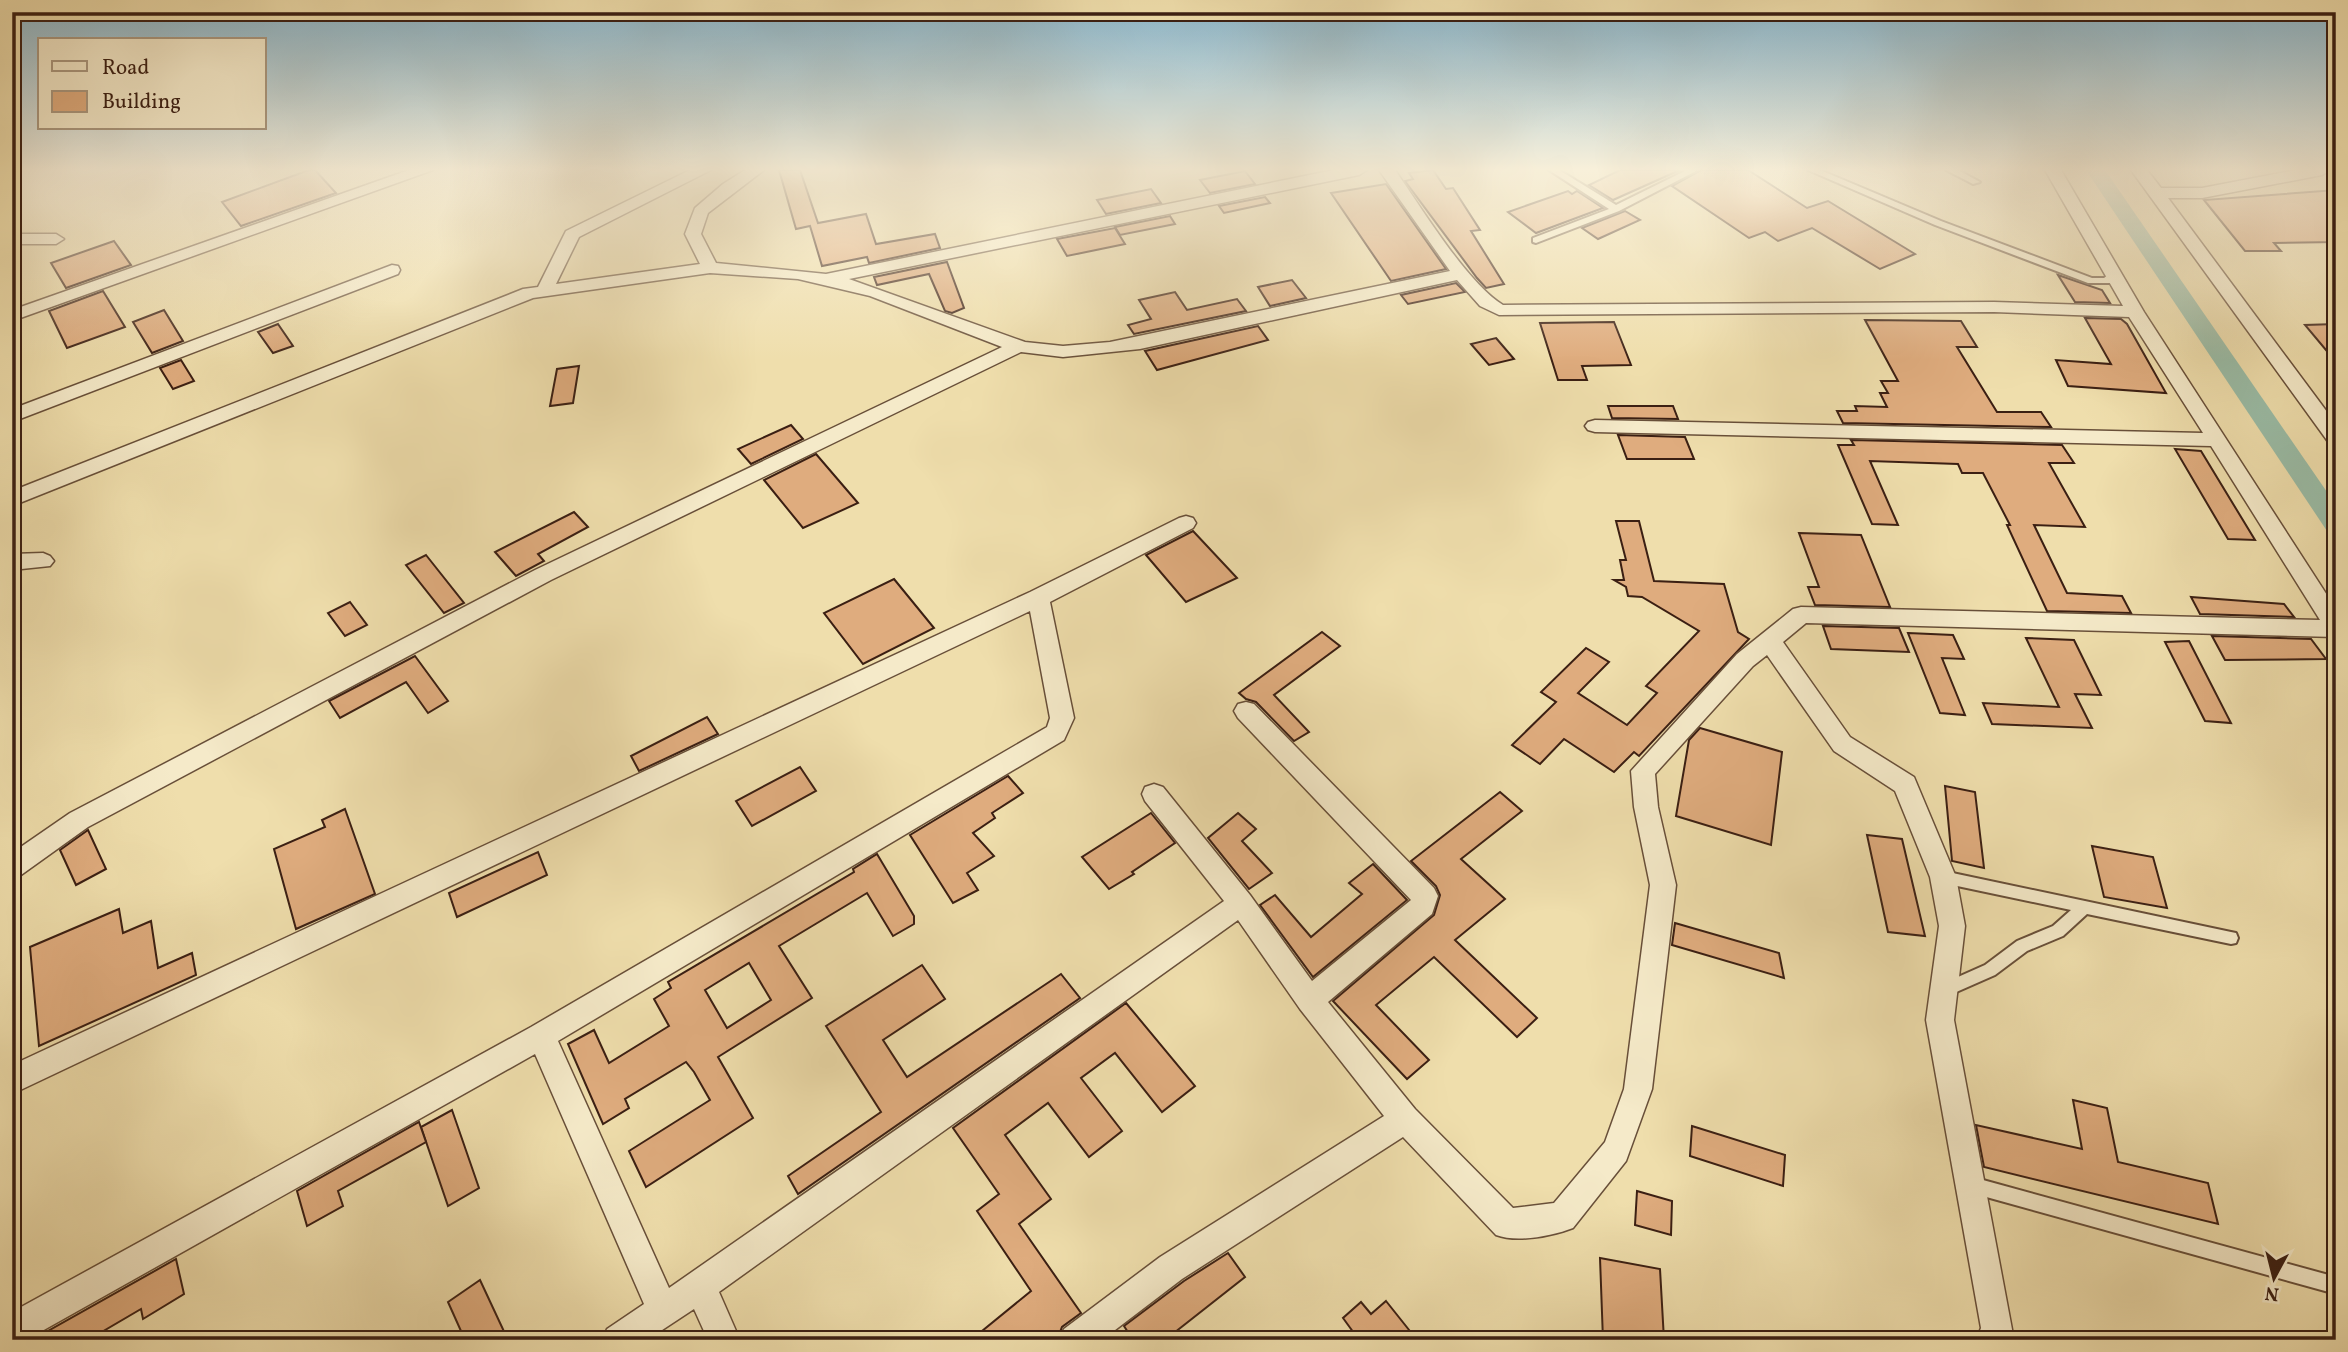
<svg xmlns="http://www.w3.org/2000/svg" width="2348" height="1352" font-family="Vollkorn,serif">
	<rect width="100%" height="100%" fill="#efdeac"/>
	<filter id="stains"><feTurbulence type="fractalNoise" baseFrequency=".00286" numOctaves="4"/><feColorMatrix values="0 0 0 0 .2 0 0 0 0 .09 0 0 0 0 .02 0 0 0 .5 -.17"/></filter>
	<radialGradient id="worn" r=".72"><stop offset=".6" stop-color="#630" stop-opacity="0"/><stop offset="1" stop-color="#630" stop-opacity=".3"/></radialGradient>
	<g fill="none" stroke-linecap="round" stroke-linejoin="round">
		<!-- canal -->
		<polygon fill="#9abca6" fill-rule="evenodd" points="2086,170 2105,170 2336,505 2336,534 2327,531"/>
	</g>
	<!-- building -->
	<g fill="#dfac7e" stroke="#3b1f13" stroke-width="2" fill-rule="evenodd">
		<polygon points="309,170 315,170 336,193 241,226 222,202"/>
		<polygon points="779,170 800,170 818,223 866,214 876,244 935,234 940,248 869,263 867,257 822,266 810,226 796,229"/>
		<polygon points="1433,170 1446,189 1453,188 1480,230 1471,231 1504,284 1486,288 1477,278 1405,181 1413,179 1409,173"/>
		<polygon points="1620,170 1680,170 1613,200 1589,185"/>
		<polygon points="1701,170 1748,170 1807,208 1828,201 1915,254 1880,269 1812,228 1778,241 1765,232 1749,238 1672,186"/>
		<polygon points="1245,171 1255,184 1210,193 1200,180"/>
		<polygon points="1386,184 1446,269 1391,281 1331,193"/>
		<polygon points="1151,189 1161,203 1106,214 1097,200"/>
		<polygon points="2336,190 2336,242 2274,243 2281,251 2245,251 2204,200"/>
		<polygon points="1568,191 1572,194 1577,191 1603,208 1536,233 1508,212"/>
		<polygon points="1265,197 1270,203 1224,213 1219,206"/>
		<polygon points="1625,211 1640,220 1598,239 1582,228"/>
		<polygon points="1170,216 1175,224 1120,235 1115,227"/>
		<polygon points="1115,228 1125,244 1067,256 1057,239"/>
		<polygon points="114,241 131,265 66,288 51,263"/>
		<polygon points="947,262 964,308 952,313 945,311 929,274 877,285 874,277"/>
		<polygon points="2058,275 2102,290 2110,303 2075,302"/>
		<polygon points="1292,280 1306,298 1270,306 1258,287"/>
		<polygon points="1456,283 1465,292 1408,304 1401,295"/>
		<polygon points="103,291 125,327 67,348 49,311"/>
		<polygon points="1175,292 1187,310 1237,299 1246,311 1134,334 1128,325 1151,319 1139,300"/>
		<polygon points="164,310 183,341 152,353 133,322"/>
		<polygon points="2085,318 2121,319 2127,324 2166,393 2068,386 2056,360 2111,364"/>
		<polygon points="1865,320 1961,321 1977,347 1957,347 1997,412 2041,412 2051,427 1843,423 1837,411 1857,411 1855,406 1887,407 1880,393 1888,393 1881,381 1898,381"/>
		<polygon points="1614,322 1631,365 1582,366 1587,380 1558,380 1540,323"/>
		<polygon points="278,324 293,346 273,353 258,332"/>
		<polygon points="2336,324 2336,362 2305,325"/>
		<polygon points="1258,326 1268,340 1157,370 1145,351"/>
		<polygon points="1496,338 1514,359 1489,365 1471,344"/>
		<polygon points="181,360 194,381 173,389 160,368"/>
		<polygon points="579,366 573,403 550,406 557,369"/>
		<polygon points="1608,406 1673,406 1678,419 1612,418"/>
		<polygon points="791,425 803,439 751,464 738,449"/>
		<polygon points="1618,435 1685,437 1694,459 1627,459"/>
		<polygon points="1851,440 2062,445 2074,463 2049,463 2085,527 2034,525 2067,593 2122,596 2131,613 2047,611 2007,525 2010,525 1983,473 1962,473 1958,464 1870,461 1898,525 1872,524 1838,445 1854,445"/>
		<polygon points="2175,449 2201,451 2255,540 2228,539"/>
		<polygon points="816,454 858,503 803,528 764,480"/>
		<polygon points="574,512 588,527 538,554 544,561 516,576 495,552"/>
		<polygon points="1616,521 1639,521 1654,581 1724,584 1738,632 1749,639 1639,756 1634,752 1614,772 1564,739 1540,764 1512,745 1556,702 1541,692 1586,648 1609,662 1578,693 1627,725 1657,693 1646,686 1699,631 1642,597 1628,596 1626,587 1614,580 1624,580 1620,560 1626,560"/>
		<polygon points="1193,531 1237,578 1186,602 1146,555"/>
		<polygon points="1799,533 1861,535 1890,607 1815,605 1808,587 1819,587"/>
		<polygon points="426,555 464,603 444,613 406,565"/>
		<polygon points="894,579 934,628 863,664 824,613"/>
		<polygon points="2191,597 2284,604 2294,617 2200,614"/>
		<polygon points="350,602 367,625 345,636 328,613"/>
		<polygon points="1823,626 1899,628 1909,652 1831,649"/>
		<polygon points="1322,632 1340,646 1274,695 1309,732 1294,741 1256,702 1246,699 1239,693"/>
		<polygon points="1908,633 1953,635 1964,659 1942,658 1965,715 1940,713"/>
		<polygon points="2212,636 2311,639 2326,659 2225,660"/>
		<polygon points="2026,638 2074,640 2101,695 2075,694 2092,728 1992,724 1983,703 2059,707"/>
		<polygon points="2189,641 2231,723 2205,721 2165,642"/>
		<polygon points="415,656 448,701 428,713 406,682 340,718 329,701"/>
		<polygon points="707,717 718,734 639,771 631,756"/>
		<polygon points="1700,728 1782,752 1771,845 1676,816 1689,740"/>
		<polygon points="800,767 816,791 752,826 736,801"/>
		<polygon points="1008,776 1023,793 992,813 995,818 973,833 994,856 967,873 978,890 953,903 910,835"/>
		<polygon points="1945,786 1975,792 1984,868 1952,861"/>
		<polygon points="1500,792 1522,811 1461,859 1505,899 1455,940 1537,1018 1517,1037 1434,957 1376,1005 1429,1060 1407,1079 1333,1001 1434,915 1440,895 1436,886 1411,861"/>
		<polygon points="345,809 375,894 296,929 274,849 325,827 322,820"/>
		<polygon points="1151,813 1175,843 1132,872 1134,874 1109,889 1082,857"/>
		<polygon points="1238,813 1256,829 1242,841 1272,873 1249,889 1208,838"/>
		<polygon points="88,830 106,869 76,885 60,850"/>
		<polygon points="1867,835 1902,839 1925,936 1888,932"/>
		<polygon points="2092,846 2153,857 2167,908 2104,897"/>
		<polygon points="538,852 547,875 457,917 449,893"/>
		<path d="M 877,854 L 914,916 L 914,924 L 893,936 L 867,893 L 779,946 L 812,998 L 718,1057 L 753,1118 L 646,1187 L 629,1151 L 710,1100 L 694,1072 L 686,1062 L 625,1099 L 629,1108 L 603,1124 L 568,1044 L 594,1030 L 609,1063 L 669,1026 L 654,999 L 671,988 L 668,982 L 854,872 L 853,869 ZM 749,963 L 771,1000 L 727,1028 L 705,990 Z"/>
		<polygon points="1373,864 1407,900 1313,977 1260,905 1275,895 1311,937 1362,894 1349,883"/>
		<polygon points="119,909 123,933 151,921 158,968 192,953 196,975 39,1046 30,947"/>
		<polygon points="1675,923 1779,953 1784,978 1672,945"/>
		<polygon points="922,965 945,999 883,1040 907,1077 1061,974 1080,998 798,1194 788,1176 881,1112 826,1026"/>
		<polygon points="1126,1003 1195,1086 1162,1112 1115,1053 1081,1078 1122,1131 1089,1157 1048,1103 1005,1135 1051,1199 1019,1224 1081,1313 1062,1327 1057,1340 971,1340 1031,1291 977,1211 999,1194 953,1128"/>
		<polygon points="2073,1100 2107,1108 2118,1162 2208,1183 2218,1224 1984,1167 1976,1125 2082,1149"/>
		<polygon points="452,1110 479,1188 448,1206 421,1127"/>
		<polygon points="419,1122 426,1142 338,1191 343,1206 307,1226 297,1191"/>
		<polygon points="1692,1126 1785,1155 1783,1186 1690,1156"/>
		<polygon points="1637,1191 1672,1201 1671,1235 1635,1225"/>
		<polygon points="1228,1253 1245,1277 1165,1340 1133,1340 1124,1326 1184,1281"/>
		<polygon points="1600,1258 1660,1269 1664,1340 1603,1340"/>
		<polygon points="176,1259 184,1294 143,1319 141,1309 88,1340 32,1340"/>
		<polygon points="480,1280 508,1340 465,1340 448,1302"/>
		<polygon points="1386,1301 1417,1340 1359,1340 1343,1318 1361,1302 1371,1314"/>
	</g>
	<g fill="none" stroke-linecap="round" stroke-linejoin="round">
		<defs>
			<g id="lane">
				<polygon points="1549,170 1559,170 1616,205 1687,170 1698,170 1619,211 1536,243 1533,242 1533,238 1609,209"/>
				<polygon points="1808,170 1820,170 1941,221 2092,278 2104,278 2113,271 2118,274 2110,283 2088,283 1935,225"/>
				<polygon points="1946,170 1958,170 1980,182 1973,184"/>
				<polygon points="1943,871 2231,932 2236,933 2238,938 2236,943 2231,944 2087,914 2063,936 2027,951 1995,975 1945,997 1940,995 1938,990 1940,985 1985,965 2017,941 2053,926 2071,910 1943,883 1938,881 1936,877 1938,873"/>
				<polygon points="1972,1177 2336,1277 2336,1294 1972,1193 1966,1191 1964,1185 1966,1179"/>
			</g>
			<g id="street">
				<polygon points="409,170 433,170 12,321 12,310"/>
				<path d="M 690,170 L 711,170 L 579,237 L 556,284 L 700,264 L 685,234 L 695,208 L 723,184 L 745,170 L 764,170 L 708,213 L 701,234 L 716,263 L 826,274 L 1334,170 L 1367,170 L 1359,175 L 849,279 L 1025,342 L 1063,346 L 1110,342 L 1450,271 L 1379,170 L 1395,170 C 1421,207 1467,283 1503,305 L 1994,302 L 2123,306 L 2045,170 L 2061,170 L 2144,312 L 2336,609 L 2336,637 L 1806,623 L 1783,642 L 1850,737 L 1914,777 L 1956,877 L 1965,926 L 1954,1020 L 2014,1340 L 1976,1340 L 1981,1328 L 1926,1020 L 1939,926 L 1930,877 L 1895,791 L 1834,751 L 1767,655 L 1753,666 L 1655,774 L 1658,807 L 1676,885 L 1652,1089 L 1626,1161 L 1573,1228 C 1552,1236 1517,1243 1496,1235 L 1403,1137 L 1182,1279 L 1102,1340 L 1059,1340 L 1064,1329 L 1160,1257 L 1384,1116 L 1300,1009 L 1238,920 L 719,1292 L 740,1340 L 708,1340 L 694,1309 L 647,1340 L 602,1340 L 607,1329 L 644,1304 L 535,1054 L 26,1340 L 12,1340 L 12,1312 L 531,1027 L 1047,727 L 1050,718 L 1030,611 L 12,1094 L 12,1065 L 1030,592 L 1179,518 L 1186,516 L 1193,518 L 1196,523 L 1193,528 L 1050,602 L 1074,718 L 1064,740 L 558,1041 L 669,1288 L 1224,901 L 1145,801 L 1142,794 L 1145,787 L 1154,784 L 1163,787 L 1250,895 L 1312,981 L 1411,900 L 1238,718 L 1234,711 L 1238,704 L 1246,702 L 1254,704 L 1434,888 L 1438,896 L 1432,914 L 1328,1002 L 1415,1109 L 1513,1208 L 1554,1203 L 1605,1142 L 1624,1089 L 1650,885 L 1634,807 L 1631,771 L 1737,654 L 1793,609 L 1801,607 L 2320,620 L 2211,446 L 1595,432 L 1588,430 L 1585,426 L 1588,422 L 1595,420 L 2203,433 L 2129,317 L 1994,312 L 1499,315 L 1480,306 L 1457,280 L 1140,349 L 1063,357 L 1021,352 L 551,580 L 88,827 L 21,875 L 12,878 L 12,853 L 70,813 L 535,570 L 1002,347 L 870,296 L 798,279 L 710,273 L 533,298 L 12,506 L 12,491 L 523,289 L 538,287 L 566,231 Z"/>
				<polygon points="2131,170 2147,170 2161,188 2202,188 2296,170 2330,170 2322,175 2202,198 2168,198 2336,424 2336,444 2329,443"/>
				<polygon points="12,234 56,234 64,239 56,244 12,244"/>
				<polygon points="392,265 398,266 400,270 398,274 12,422 12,409"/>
				<polygon points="43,553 50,556 54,561 50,566 12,570 12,554"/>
			</g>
		</defs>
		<!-- lane casing -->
		<use href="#lane" stroke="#684f39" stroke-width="4"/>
		<!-- street casing -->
		<use href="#street" stroke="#684f39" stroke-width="3"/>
		<!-- lane -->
		<use href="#lane" fill="#f5eac9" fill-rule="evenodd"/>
		<!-- street -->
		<use href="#street" fill="#f5eac9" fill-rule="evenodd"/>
	</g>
	<!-- sky -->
	<linearGradient id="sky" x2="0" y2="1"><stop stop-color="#89b7ce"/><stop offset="0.47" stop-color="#f8f0da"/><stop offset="1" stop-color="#f8f0da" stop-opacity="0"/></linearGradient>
	<rect width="2348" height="360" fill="url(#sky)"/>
	<!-- margin -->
	<rect width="2348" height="1352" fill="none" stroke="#efdeac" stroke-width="42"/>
	<rect x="14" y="14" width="2320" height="1324" fill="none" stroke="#3b1f13" stroke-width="3.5"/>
	<rect x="21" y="21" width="2306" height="1310" fill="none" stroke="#3b1f13" stroke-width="2"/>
	<!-- legend -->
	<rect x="38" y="38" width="228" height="91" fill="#f5eac9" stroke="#ab9980" stroke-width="2"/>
	<rect x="52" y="61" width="35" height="10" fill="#f5eac9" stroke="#ab9980" stroke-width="2"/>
	<text x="102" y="74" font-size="21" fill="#3b1f13">Road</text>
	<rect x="52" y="91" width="35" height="21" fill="#dfac7e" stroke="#ab9980" stroke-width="2"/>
	<text x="102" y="108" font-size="21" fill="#3b1f13">Building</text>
	<!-- north arrow -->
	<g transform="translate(2274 1278) rotate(187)" stroke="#f5eac9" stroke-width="5" paint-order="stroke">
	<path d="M0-5L12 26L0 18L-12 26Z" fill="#3b1f13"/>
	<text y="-10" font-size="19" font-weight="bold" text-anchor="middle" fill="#3b1f13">N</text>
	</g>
	<rect width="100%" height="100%" filter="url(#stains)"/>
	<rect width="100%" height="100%" fill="url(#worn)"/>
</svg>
